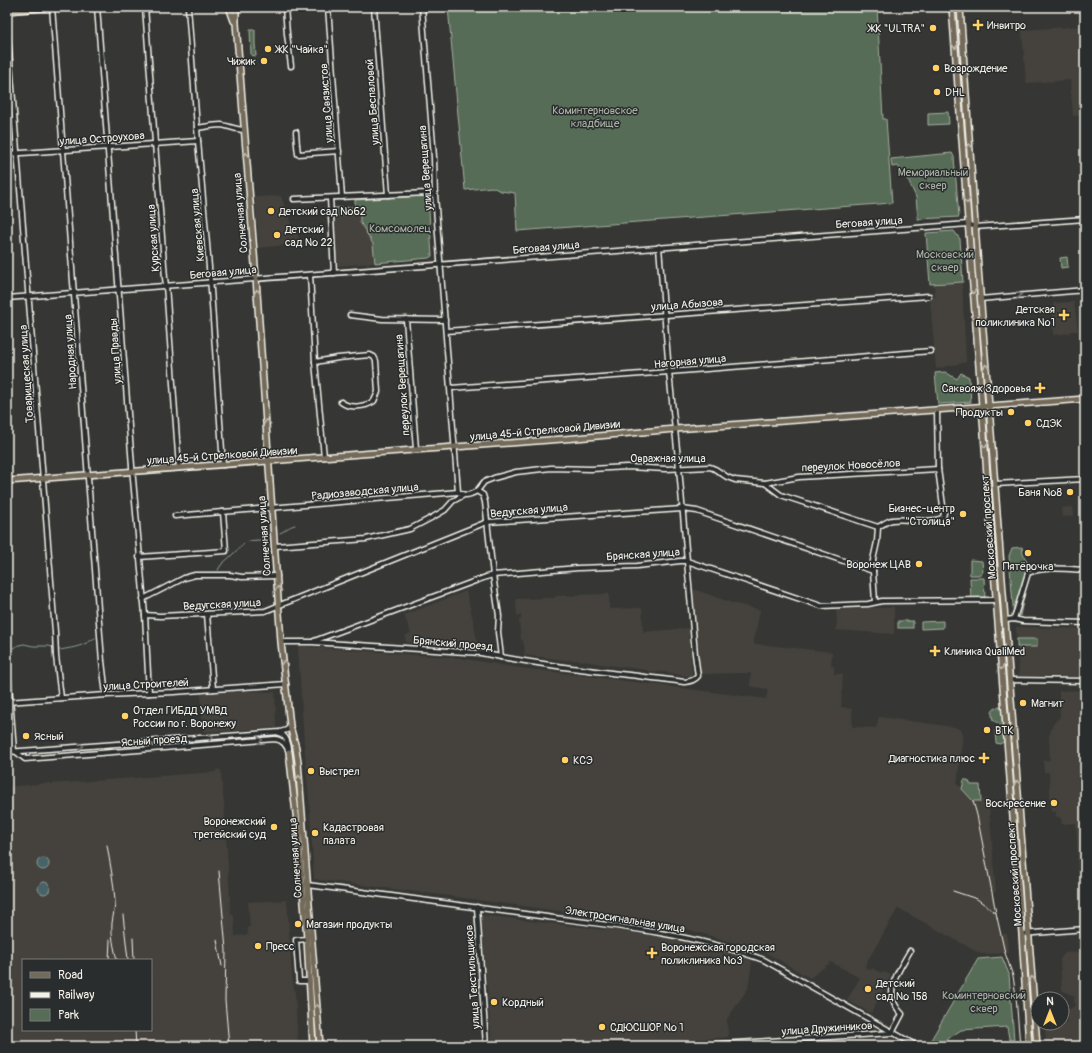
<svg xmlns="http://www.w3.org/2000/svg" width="1092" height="1053" font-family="Pangolin,sans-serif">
	<rect width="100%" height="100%" fill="#363734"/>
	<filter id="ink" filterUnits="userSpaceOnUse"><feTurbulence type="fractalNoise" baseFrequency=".025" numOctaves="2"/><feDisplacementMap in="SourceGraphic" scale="8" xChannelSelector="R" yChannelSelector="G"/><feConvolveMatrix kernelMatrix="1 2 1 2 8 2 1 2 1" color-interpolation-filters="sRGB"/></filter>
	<g filter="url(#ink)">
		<!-- built -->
		<g fill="#44433c" fill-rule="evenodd">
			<polygon points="1085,26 1085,115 1073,116 1070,80 1026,83 1022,30"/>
			<polygon points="281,196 291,224 302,243 259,248 255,197"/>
			<polygon points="424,196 428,197 432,256 429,258 337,266 332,208 355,207 355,200"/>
			<polygon points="962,282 966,362 936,369 930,298 935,297 934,284"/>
			<polygon points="1074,302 1078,331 1070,331 1070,333 1053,335 1052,312 1054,312 1053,303"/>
			<polygon points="1082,302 1085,302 1085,329 1083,329"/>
			<polygon points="1073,507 1074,516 1062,517 1061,508"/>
			<polygon points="693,589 732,603 760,610 754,640 754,645 756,644 832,652 831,665 834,667 834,674 843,674 841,707 852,709 852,727 876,728 879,717 954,727 959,729 963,733 957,785 961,787 973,801 981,801 987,798 988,808 989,808 996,892 993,892 1001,934 1007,934 1008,953 981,954 898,908 865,965 866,968 871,970 872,968 879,972 886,973 891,975 871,1013 847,1000 860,978 831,962 810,978 763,951 683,928 442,895 314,879 310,810 304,742 298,646 459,658 520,668 579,675 766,699 768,689 750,686 751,673 739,673 702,674 700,672"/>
			<polygon points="466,591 474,624 478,648 406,642 405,636 411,633 404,615"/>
			<polygon points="609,594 609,609 642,608 643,632 689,628 692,677 666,672 648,671 647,670 601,664 578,660 564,660 524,655 525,648 524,647 523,640 521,640 519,620 521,620 521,615 517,615 516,599 555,598 555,596 574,596 575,595"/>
			<polygon points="891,607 894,607 894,634 836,630 837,619 836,610 868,608 890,608"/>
			<polygon points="1016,627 1082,629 1083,630 1084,677 1019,676"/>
			<polygon points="1085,690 1085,873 1078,873 1077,859 1078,858 1076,823 1062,824 1061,818 1056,816 1056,811 1051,812 1049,772 1044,772 1043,761 1050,760 1049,736 1053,724 1060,717 1059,691"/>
			<polygon points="242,691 275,692 276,728 203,732 201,694"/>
			<path d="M 216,770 L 221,770 L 222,787 L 224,804 L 231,915 L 234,915 L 235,936 L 248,935 L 248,927 L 250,927 L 248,902 L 287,900 L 292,977 L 295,994 L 298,1046 L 7,1046 L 7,787 L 50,783 L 51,784 L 65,783 L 216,772 ZM 23,960 L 151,960 L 151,1030 L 23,1030 Z"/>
			<polygon points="481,915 605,930 605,929 670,938 702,946 750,960 752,962 748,988 727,1019 728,1037 608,1046 492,1046"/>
			<polygon points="1085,952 1085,1046 1048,1046 1046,1045 1045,1024 1067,1022 1066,1011 1075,1006 1074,996 1062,990 1060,959 1065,953"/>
			<polygon points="890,1038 903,1046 768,1046"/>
		</g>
		<!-- green -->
		<g fill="#576c57" stroke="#a6aea0">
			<polygon points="448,7 877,7 883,119 886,119 892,203 517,231 515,193 501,191 492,187 465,190"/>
			<polygon points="250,30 255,30 255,43 256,56 251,55"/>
			<polygon points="948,112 949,124 928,125 928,113"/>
			<polygon points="952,153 954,157 959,217 918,219 916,197 909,182 898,166 892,167 891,159"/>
			<polygon points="424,196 428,197 432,256 429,258 375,263 373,244 360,222 360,214 333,216 332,208 355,207 355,200"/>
			<polygon points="954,231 960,239 963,282 930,284 926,233"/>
			<polygon points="1067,257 1068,267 1061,268 1060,258"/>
			<polygon points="945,372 957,379 961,373 969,377 971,402 938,404 935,373"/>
			<polygon points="1022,547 1023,554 1030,568 1020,616 1014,617 1009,556 1012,548"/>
			<polygon points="970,560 982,561 983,571 981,575 970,575"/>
			<polygon points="970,578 984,578 985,597 971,598"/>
			<rect x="898" y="621" width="15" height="7"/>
			<polygon points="943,621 943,628 921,629 921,622"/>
			<rect x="1017" y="639" width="20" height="8"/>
			<path d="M 999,706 L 1002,707 L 1003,726 L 1002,726 L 993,720 C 991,711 991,711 999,706 Z"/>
			<polygon points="999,729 1004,734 1005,741 1000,744 996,743 995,730"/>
			<polygon points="964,780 968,780 971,785 980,785 981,801 973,801 962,789"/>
			<polygon points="1002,957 1009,974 1014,1040 1010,1040 1009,1038 1007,1027 961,1030 940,1044 939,1046 930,1046 928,1045 978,959"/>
		</g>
		<!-- water -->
		<g fill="#466467" stroke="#8c9c9b">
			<circle cx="43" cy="864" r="6"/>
			<circle cx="44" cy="888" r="6"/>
		</g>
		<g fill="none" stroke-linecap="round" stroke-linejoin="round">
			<!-- stream -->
			<g stroke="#8c9c9b" stroke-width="1">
				<path d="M 280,533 C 287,530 287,527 295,525"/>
				<path d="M 218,570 L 221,565 L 246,542 C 253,539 261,541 268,539"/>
				<polyline points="11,649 19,645 24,644 33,646 49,646 55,648"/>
				<path d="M 58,649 L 60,650 C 76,647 81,647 95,638"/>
			</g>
			<defs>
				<g id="minor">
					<polyline points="52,7 102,661 106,695"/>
					<polyline points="97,7 133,479 145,615 149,693"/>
					<polyline points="145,7 165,278 166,285 179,468"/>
					<polyline points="188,7 198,141 211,290 223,465"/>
					<polyline points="285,7 287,34 291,66"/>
					<polyline points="328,7 342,197"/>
					<polyline points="374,7 388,195"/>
					<path d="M 422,7 L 434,157 L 435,195 L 458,492 C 465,497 470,495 477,491 L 483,495 L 485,502 L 493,575 L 499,616 L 498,632 L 501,657"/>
					<polyline points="7,24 55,632 56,656 61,698"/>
					<path d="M 197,128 C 205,127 213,125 221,125 C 229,126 236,130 244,130"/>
					<polyline points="296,132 297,145 298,154 339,151"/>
					<polyline points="7,154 198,141"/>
					<polyline points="330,198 334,273"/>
					<polyline points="294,199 428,193 435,195"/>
					<polyline points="310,275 315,362 324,457"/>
					<polyline points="7,298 968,224 975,227 1085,219"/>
					<polyline points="980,299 1085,290"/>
					<polyline points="350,315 382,319 445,320"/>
					<polyline points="406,319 416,449"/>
					<polyline points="446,331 929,296"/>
					<path d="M 315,362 L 338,358 L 370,355 L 374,357 L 376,361 L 378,392 L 374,401 C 365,407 350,409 341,402"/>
					<polyline points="451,388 669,372 931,351"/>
					<polyline points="765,483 799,477 938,469"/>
					<polyline points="995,484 1085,479"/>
					<polyline points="477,491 484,482 494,478 516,472 551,468 591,469 627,467 666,469 710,467 715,469 727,477 735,480 765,483 781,495 878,527"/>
					<polyline points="175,516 458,492"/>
					<polyline points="275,546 366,539 410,529 433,517 445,510 453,501 464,495"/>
					<polyline points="139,557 226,551 223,512"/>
					<polyline points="143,599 184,578 195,575 230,575 242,577 277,576"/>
					<path d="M 875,602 L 873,571 L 873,560 L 877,542 L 878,527 C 882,525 887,521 892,520 C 905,517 932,525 943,517 L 944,513 L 938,469 L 937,410"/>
					<polyline points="207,614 213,689"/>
					<polyline points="145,615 160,616 265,611 487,522 682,509 697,511 873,571"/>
					<path d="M 1014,619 L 1028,573 C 1046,566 1067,569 1085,570"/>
					<polyline points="1005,620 1014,619 1023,621 1085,623"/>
					<polyline points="314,641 486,577 493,575 578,568 637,566 680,561 687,561 821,606 868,604 882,601 996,600"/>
					<path d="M 281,642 L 312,642 L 481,653 C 548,667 617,673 684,682 C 690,681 694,681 698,676 L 695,654 L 679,468 L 669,372 L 659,247"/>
					<polyline points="7,657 14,751"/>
					<polyline points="1010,680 1085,681"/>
					<polyline points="7,702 106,695 174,692 286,684"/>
					<path d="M 279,733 C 286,735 288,742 289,749"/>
					<path d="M 15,751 L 25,759 L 275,739 C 283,740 286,745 289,752"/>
					<polyline points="7,752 280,732 287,730 290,726"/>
					<path d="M 307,885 L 340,889 C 409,898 478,908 547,917 C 620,926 695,935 764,960 L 917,1046"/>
					<polyline points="477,907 486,1046"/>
					<polyline points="1022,934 1085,929"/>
					<polyline points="307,939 296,940 299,981 309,981"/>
					<path d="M 892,1033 L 902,1014 C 881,993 898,972 910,951"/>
					<polyline points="690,1046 892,1033"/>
				</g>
				<g id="major">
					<polyline points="229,7 234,21"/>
					<polyline points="236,7 236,23 256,278 281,642 290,726 296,748 298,762 320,1046"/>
					<polyline points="952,7 982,406 993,558 1022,934 1029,1046"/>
					<polyline points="960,7 978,267 989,406 1037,1046"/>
					<polyline points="7,11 53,7"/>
					<polyline points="7,481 387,452 576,438 675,429 1085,399"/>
					<polyline points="289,752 298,831 307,939 313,1046"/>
				</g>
			</defs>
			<!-- minor casing -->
			<use href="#minor" stroke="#f4f1e8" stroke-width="7"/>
			<!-- major casing -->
			<use href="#major" stroke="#f4f1e8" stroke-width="8"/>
			<!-- minor -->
			<use href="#minor" stroke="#2a2d2e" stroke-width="4"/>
			<!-- major -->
			<use href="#major" stroke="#736b5a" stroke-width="5"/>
			<!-- rail -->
			<g stroke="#f4f1e8" stroke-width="1">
				<polyline points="973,801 977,815 996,913 1005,953 1013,976 1016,996 1020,1046"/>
				<path d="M 107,845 C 110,864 114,882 115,901 C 115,909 113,915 112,923 C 111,935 114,948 117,960"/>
				<polyline points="219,871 226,950 225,1000 229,1046"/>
				<polyline points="953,891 977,899 996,913"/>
				<polyline points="123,915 128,960"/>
				<polyline points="133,938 134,960"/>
				<polyline points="217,940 222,966"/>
				<polyline points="109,960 110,940"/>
				<polyline points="135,1030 136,1046"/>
			</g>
		</g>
		<!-- one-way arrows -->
		<defs><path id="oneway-chevron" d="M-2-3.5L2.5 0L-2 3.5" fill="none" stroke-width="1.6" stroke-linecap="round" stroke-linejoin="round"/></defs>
		<g stroke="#c0bbaf">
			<use href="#oneway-chevron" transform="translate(955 46) rotate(85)"/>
			<use href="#oneway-chevron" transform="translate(969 146) rotate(-94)"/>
			<use href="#oneway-chevron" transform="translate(246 155) rotate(-95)"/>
			<use href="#oneway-chevron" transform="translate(967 201) rotate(86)"/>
			<use href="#oneway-chevron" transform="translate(973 291) rotate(86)"/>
			<use href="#oneway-chevron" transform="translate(257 292) rotate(-94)"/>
			<use href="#oneway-chevron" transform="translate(986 367) rotate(-96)"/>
			<use href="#oneway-chevron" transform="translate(267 422) rotate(-94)"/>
			<use href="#oneway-chevron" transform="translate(985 445) rotate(86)"/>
			<use href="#oneway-chevron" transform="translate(278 589) rotate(-94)"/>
			<use href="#oneway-chevron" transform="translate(284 663) rotate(-96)"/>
			<use href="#oneway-chevron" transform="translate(1001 667) rotate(86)"/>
			<use href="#oneway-chevron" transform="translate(299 778) rotate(-94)"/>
			<use href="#oneway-chevron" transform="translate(1017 783) rotate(-94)"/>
			<use href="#oneway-chevron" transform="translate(1032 979) rotate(-94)"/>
			<use href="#oneway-chevron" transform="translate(317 1007) rotate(-95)"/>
		</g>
		<g stroke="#71726f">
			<use href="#oneway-chevron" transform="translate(1019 295) rotate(-5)"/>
			<use href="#oneway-chevron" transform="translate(211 737) rotate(-4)"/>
			<use href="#oneway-chevron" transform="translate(260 740) rotate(-4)"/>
			<use href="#oneway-chevron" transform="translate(81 746) rotate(-4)"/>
		</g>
	</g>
	<!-- markers -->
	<g fill="#ffd166" stroke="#2a2d2e" stroke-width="1.5">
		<path d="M976 19h4v4h4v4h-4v4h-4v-4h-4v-4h4z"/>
		<circle cx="933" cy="28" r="4"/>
		<circle cx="268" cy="49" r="4"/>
		<circle cx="264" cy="61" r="4"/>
		<circle cx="936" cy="68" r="4"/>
		<circle cx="937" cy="92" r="4"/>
		<circle cx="271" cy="211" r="4"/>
		<circle cx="277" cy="235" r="4"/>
		<path d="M1062 309h4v4h4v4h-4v4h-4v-4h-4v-4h4z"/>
		<path d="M1038 382h4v4h4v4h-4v4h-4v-4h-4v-4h4z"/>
		<circle cx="1011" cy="412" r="4"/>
		<circle cx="1028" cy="423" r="4"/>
		<circle cx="1070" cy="492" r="4"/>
		<circle cx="963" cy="514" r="4"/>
		<circle cx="1028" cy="553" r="4"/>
		<circle cx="919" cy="564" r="4"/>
		<path d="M933 645h4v4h4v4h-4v4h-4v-4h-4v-4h4z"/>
		<circle cx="1023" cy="703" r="4"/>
		<circle cx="125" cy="716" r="4"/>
		<circle cx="987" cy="730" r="4"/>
		<circle cx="26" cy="736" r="4"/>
		<path d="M982 752h4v4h4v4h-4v4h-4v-4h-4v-4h4z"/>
		<circle cx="565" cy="760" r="4"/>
		<circle cx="311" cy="771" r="4"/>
		<circle cx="1054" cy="803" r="4"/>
		<circle cx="274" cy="827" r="4"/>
		<circle cx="315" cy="833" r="4"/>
		<circle cx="298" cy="924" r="4"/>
		<circle cx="258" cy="946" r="4"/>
		<path d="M650 947h4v4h4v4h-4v4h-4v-4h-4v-4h4z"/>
		<circle cx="868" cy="989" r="4"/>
		<circle cx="494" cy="1002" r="4"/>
		<circle cx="602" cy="1027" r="4"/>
	</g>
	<g text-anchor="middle" stroke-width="3" stroke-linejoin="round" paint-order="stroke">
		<!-- poi labels -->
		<g font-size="11" fill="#f4f1e8" stroke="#2a2d2e" text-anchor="start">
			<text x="987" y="29">Инвитро</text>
			<text x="925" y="32" text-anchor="end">ЖК "ULTRA"</text>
			<text x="276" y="53">ЖК "Чайка"</text>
			<text x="256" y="65" text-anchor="end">Чижик</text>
			<text x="944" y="72">Возрождение</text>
			<text x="945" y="96">DHL</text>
			<text x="279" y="215">Детский сад №62</text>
			<text x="285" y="233">Детский<tspan x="285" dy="13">сад № 22</tspan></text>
			<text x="1055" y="313" text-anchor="end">Детская<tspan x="1055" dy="13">поликлиника №1</tspan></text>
			<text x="1031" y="392" text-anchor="end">Саквояж Здоровья</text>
			<text x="1003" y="416" text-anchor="end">Продукты</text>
			<text x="1036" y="427">СДЭК</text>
			<text x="1062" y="496" text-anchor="end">Баня №8</text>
			<text x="955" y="512" text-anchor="end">Бизнес-центр<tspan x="955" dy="13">"Столица"</tspan></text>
			<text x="911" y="568" text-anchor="end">Воронеж ЦАВ</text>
			<text x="1028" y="570" text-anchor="middle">Пятёрочка</text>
			<text x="944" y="655">Клиника QualiMed</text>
			<text x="1031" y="707">Магнит</text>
			<text x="133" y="714">Отдел ГИБДД УМВД<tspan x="133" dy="13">России по г. Воронежу</tspan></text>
			<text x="995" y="734">ВТК</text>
			<text x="34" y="740">Ясный</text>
			<text x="975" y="762" text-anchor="end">Диагностика плюс</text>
			<text x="573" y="764">КСЭ</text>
			<text x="319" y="775">Выстрел</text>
			<text x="1046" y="807" text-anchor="end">Воскресение</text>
			<text x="266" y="825" text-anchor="end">Воронежский<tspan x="266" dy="13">третейский суд</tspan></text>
			<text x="323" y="831">Кадастровая<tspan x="323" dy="13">палата</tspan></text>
			<text x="306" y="928">Магазин продукты</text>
			<text x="266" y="950">Пресс</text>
			<text x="661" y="951">Воронежская городская<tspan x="661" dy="13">поликлиника №3</tspan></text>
			<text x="876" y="987">Детский<tspan x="876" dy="13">сад № 158</tspan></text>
			<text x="502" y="1006">Кордный</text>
			<text x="610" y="1031">СДЮСШОР № 1</text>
		</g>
		<!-- street labels -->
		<g font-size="11" fill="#f4f1e8" stroke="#2a2d2e">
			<text transform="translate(372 102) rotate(-94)" y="4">улица Беспаловой</text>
			<text transform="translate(326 103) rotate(-94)" y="4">улица Связистов</text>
			<text transform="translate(102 138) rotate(-4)" y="4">улица Остроухова</text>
			<text transform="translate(425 168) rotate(-94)" y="4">улица Верещагина</text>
			<text transform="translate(240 213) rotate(-95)" y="4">Солнечная улица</text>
			<text transform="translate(869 222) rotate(-4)" y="4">Беговая улица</text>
			<text transform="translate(197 225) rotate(-95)" y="4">Киевская улица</text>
			<text transform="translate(153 238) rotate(-94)" y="4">Курская улица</text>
			<text transform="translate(546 247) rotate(-5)" y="4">Беговая улица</text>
			<text transform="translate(223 272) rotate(-5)" y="4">Беговая улица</text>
			<text transform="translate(687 304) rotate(-4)" y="4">улица Абызова</text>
			<text transform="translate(115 351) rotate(-94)" y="4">улица Правды</text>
			<text transform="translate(70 352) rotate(-94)" y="4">Народная улица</text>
			<text transform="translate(690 361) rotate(-5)" y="4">Нагорная улица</text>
			<text transform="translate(26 374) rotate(-94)" y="4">Товарищеская улица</text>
			<text transform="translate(402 385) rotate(-94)" y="4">переулок Верещагина</text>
			<text transform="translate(545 430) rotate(-5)" y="4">улица 45-й Стрелковой Дивизии</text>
			<text transform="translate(222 455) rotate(-4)" y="4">улица 45-й Стрелковой Дивизии</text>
			<text x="668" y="462">Овражная улица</text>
			<text transform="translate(851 465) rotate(-3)" y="4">переулок Новосёлов</text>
			<text transform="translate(365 491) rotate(-5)" y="4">Радиозаводская улица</text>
			<text transform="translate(529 510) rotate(-5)" y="4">Ведугская улица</text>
			<text transform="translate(988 527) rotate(-94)" y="4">Московский проспект</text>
			<text transform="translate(264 536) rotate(-94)" y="4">Солнечная улица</text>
			<text transform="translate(643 554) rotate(-4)" y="4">Брянская улица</text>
			<text transform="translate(222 604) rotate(-3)" y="4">Ведугская улица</text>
			<text transform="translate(453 643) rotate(5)" y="4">Брянский проезд</text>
			<text transform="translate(146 684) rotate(-3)" y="4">улица Строителей</text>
			<text transform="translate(154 740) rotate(-4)" y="4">Ясный проезд</text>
			<text transform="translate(295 858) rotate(-94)" y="4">Солнечная улица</text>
			<text transform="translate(1014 874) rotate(-94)" y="4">Московский проспект</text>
			<text transform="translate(625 919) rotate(9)" y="4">Электросигнальная улица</text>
			<text transform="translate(472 977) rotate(-94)" y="4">улица Текстильщиков</text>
			<text transform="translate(827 1028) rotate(-4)" y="4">улица Дружинников</text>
		</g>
		<!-- park labels -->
		<g font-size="11" fill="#adb5a7" stroke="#2a2d2e">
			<text x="595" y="114">Коминтерновское<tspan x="595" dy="13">кладбище</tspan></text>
			<text x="933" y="176">Мемориальный<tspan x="933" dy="13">сквер</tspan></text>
			<text x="400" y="232">Комсомолец</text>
			<text x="945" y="258">Московский<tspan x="945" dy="13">сквер</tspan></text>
			<text x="984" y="999">Коминтерновский<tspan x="984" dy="13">сквер</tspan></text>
		</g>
	</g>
	<!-- margin -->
	<rect width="1092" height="1053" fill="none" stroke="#2a2d2e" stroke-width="24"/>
	<rect x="12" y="12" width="1068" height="1029" fill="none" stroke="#f4f1e8" stroke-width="1.5" filter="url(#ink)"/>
	<!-- legend -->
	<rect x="22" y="959" width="130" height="72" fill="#2a2d2e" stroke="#7b7b78"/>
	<rect x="30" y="972" width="20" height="6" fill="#736b5a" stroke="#7b7b78"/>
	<text x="58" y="979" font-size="12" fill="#f4f1e8">Road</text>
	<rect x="30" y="992" width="20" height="6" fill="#f4f1e8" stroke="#7b7b78"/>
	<text x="58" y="999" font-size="12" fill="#f4f1e8">Railway</text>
	<rect x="30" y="1009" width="20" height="12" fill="#576c57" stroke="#7b7b78"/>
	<text x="58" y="1019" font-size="12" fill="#f4f1e8">Park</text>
	<!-- north arrow -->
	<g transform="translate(1050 1011)"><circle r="19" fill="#2a2d2e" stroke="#7b7b78"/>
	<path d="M0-3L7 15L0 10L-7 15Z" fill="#ffd166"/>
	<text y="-6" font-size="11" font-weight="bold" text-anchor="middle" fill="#f4f1e8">N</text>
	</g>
</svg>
